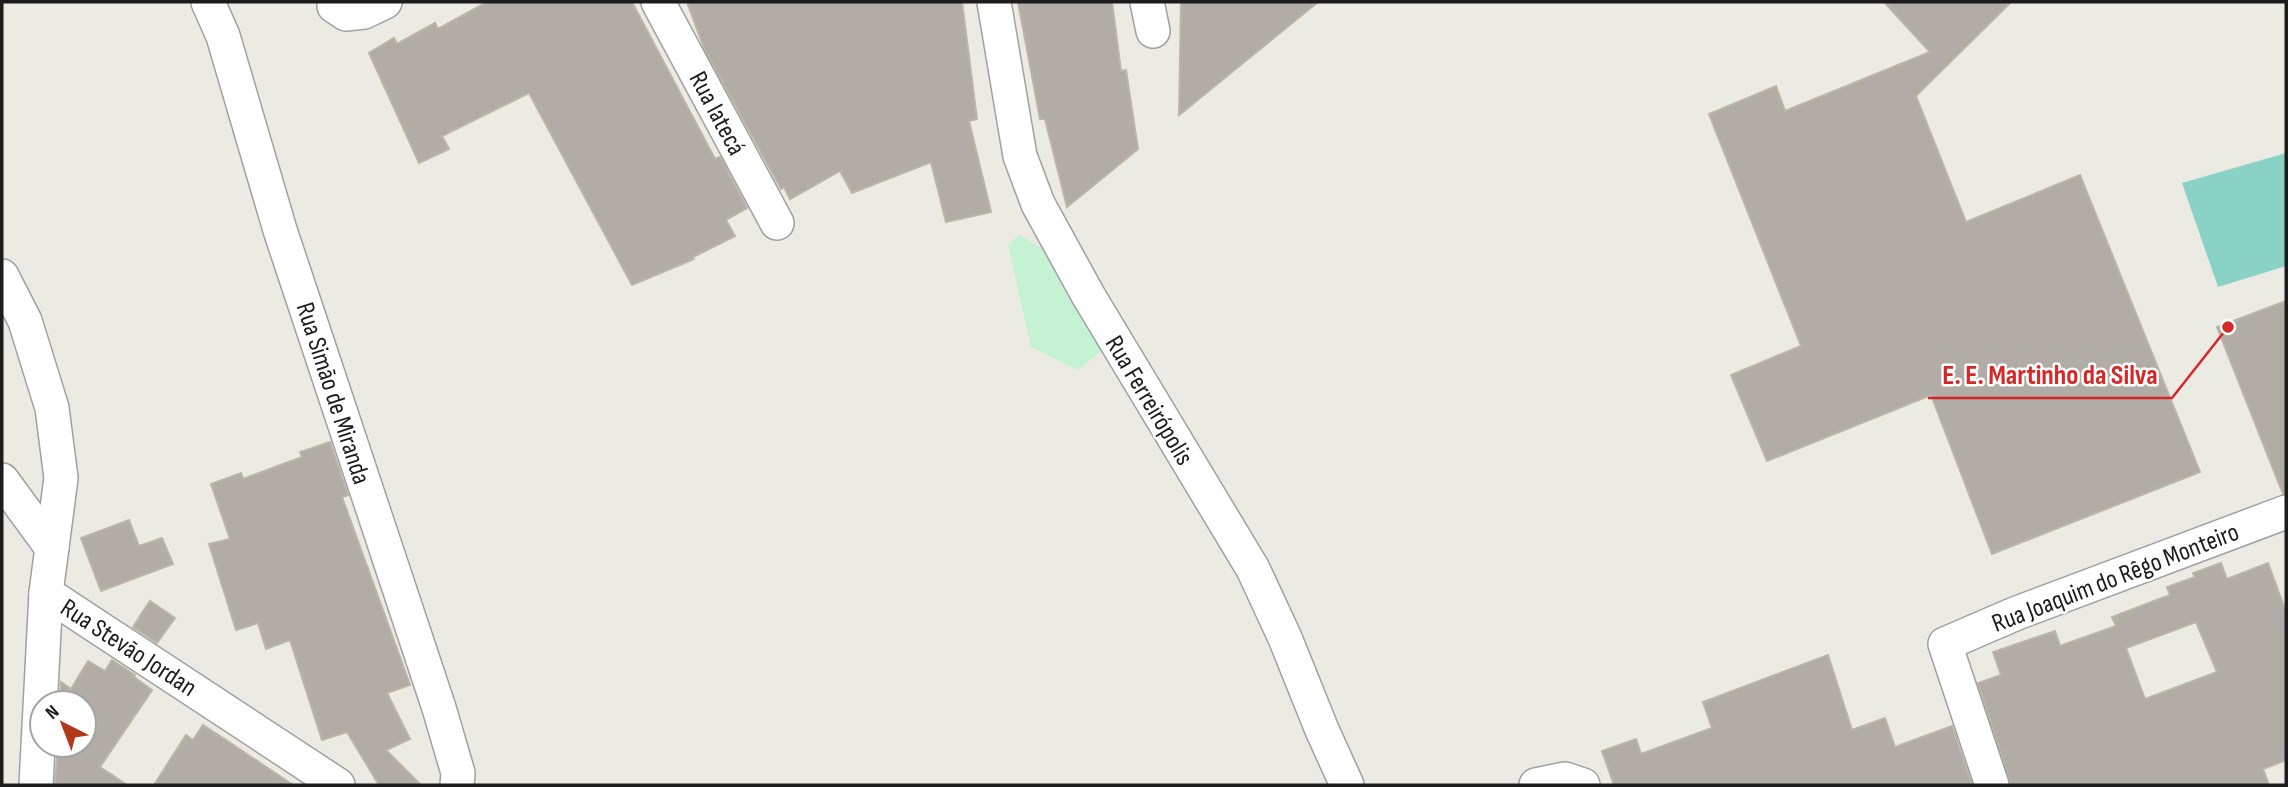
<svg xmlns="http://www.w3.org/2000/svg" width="2288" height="787" font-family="'Sofia Sans Condensed',sans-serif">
	<rect width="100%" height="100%" fill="#ecebe3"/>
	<!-- park -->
	<polygon fill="#c4f2d2" points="1019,235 1053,254 1107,346 1078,370 1031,347 1008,245"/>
	<!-- pitch -->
	<polygon fill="#8ad2c6" points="2286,153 2286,266 2218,287 2182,183"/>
	<!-- building -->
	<g fill="#b1ada6" stroke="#bcb5a7" stroke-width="2" fill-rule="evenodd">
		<polygon points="487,2 632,2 715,159 720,157 747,208 726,220 735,236 693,257 694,259 632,285 529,93 442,136 449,149 419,163 369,53 394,38 397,44 435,23 438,29"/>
		<polygon points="687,2 962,2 977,119 969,121 991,212 946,222 931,162 852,193 840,171 790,199 784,187 781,189 704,48"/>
		<polygon points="1018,2 1112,2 1121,71 1126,70 1138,149 1067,207 1045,119 1040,119"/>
		<polygon points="1181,2 1318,2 1179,115"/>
		<polygon points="1884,2 2011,2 1916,96 1966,222 2080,175 2200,472 1992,554 1931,395 1767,461 1731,375 1801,346 1709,114 1776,86 1785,111 1930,52"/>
		<polygon points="2286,301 2286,493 2283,494 2217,327"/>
		<polygon points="330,442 348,495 342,497 410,685 387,693 410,739 386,750 421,785 379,785 347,732 322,740 290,640 266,649 258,623 236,630 209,544 230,539 211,484 241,473 243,479 302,457 300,452"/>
		<polygon points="129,520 139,546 162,538 173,564 101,591 81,538"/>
		<path d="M 2221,563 L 2227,579 L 2268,563 L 2286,612 L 2286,760 L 2263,769 L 2269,785 L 2011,785 L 1978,683 L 2001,675 L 1993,652 L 2055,631 L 2060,646 L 2116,626 L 2112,617 L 2170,595 L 2167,587 L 2195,577 L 2193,573 ZM 2196,622 L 2217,672 L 2145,699 L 2126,648 Z"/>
		<polygon points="150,601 175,618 157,643 133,627"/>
		<polygon points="1828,655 1852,730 1885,718 1895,747 1952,726 1972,785 1614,785 1602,751 1636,739 1641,754 1712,728 1703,702"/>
		<polygon points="112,660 135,675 134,677 152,690 100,767 127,785 55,785 58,745 84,745 84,703 60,703 61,682 71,689 88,661 105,671"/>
		<polygon points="203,725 223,738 293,785 154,785 186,735 193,740"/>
	</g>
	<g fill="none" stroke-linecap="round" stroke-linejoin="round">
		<defs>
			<g id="street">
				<polyline points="208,2 223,36 280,230 439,708 458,773 457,785"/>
				<polyline points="658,2 777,223"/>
				<polyline points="994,2 1020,156 1038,204 1088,295 1253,569 1285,638 1322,730 1347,785"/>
				<polyline points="1147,2 1153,31"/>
				<polyline points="334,6 346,14 364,12 385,2"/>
				<polyline points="2,276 25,321 52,408 61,478 46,593 36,785"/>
				<polyline points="2,480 52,548"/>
				<polyline points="46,593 338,785"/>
				<polyline points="1536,785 1565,779 1583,785"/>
				<polyline points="1992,785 1945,644 2017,613 2286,512"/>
			</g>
		</defs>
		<!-- street casing -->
		<use href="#street" stroke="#a0a0a0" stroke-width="36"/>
		<!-- street -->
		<use href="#street" stroke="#fff" stroke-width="33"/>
	</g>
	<g text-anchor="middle" stroke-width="5" stroke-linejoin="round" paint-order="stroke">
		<!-- street labels -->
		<g font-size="26" fill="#1c1c1c" stroke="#fff">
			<text transform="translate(718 113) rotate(62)" y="9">Rua Iatecá</text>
			<text transform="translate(334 393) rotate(72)" y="9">Rua Simão de Miranda</text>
			<text transform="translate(1150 400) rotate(59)" y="9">Rua Ferreirópolis</text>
			<text transform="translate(2115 577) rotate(-21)" y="9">Rua Joaquim do Rêgo Monteiro</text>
			<text transform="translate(129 647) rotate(33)" y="9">Rua Stevão Jordan</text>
		</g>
	</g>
	<!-- callouts -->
	<path fill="none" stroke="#d62828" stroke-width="2.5" d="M2228 327L2172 398H1928"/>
	<circle fill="#d62828" stroke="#fff" stroke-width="2.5" cx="2228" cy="327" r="7"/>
	<g font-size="28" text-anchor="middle" font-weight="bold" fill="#d62828" stroke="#fff" stroke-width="5" stroke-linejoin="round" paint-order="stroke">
		<text x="2050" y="384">E. E. Martinho da Silva</text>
	</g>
	<!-- border -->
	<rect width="2288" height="787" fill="none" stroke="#1c1c1c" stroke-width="7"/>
	<!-- north arrow -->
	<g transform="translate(63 724) rotate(318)"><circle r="33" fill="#ffffff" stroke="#a4a4a4" stroke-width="2"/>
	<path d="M0-5L12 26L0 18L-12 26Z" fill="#b13818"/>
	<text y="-10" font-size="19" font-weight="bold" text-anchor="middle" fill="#1c1c1c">N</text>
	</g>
</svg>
